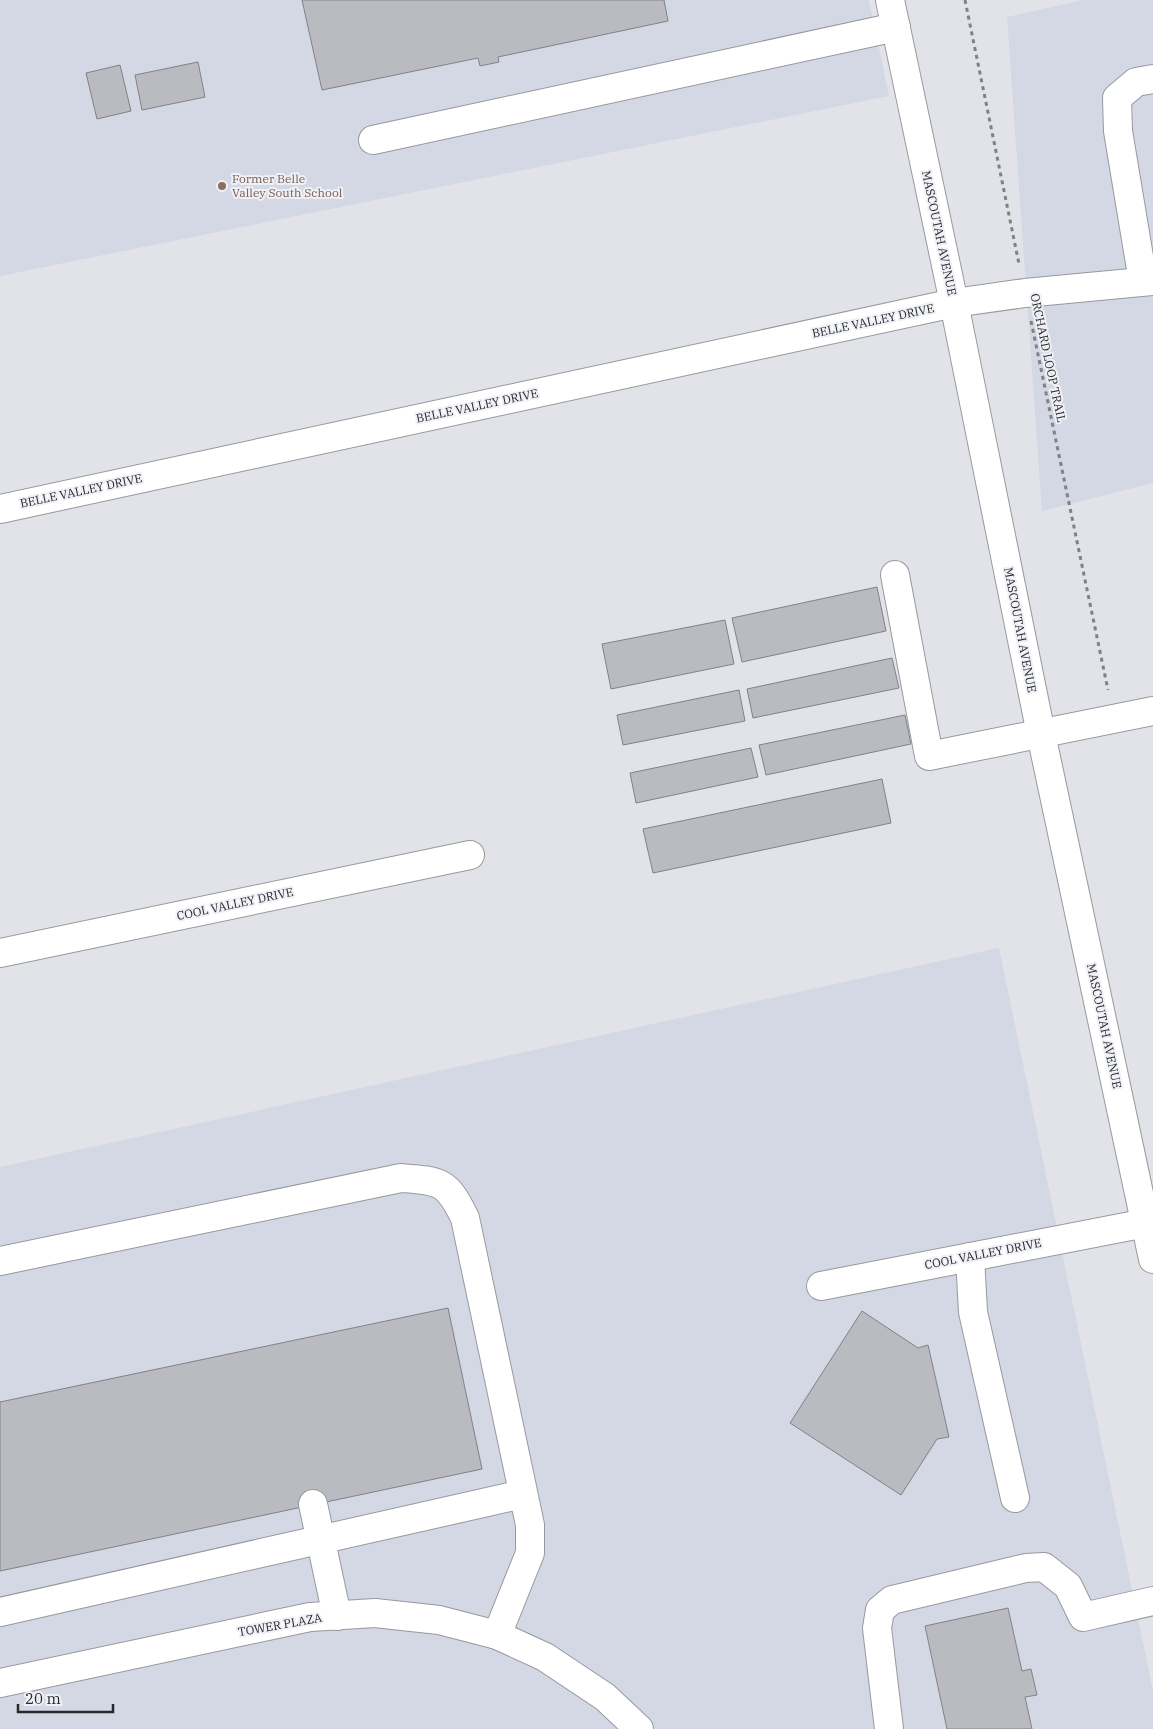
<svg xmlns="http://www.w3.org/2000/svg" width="1153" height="1729" font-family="'IBM Plex Serif',serif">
	<rect width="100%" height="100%" fill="#e2e3e9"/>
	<!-- built -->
	<g fill="#d4d7e4">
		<polygon points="0,0 869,0 889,96 0,276"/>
		<polygon points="1083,0 1153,0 1153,483 1042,511 1007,17"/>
		<polygon points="999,948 1153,1691 1153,1729 0,1729 0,1167"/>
	</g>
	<!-- building -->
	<g fill="#babbc1" stroke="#818288">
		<polygon points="302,0 664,0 668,21 498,57 499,62 480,66 478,58 322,90"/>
		<polygon points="198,62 205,97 142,110 135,75"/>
		<polygon points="120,65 131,111 97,119 86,73"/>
		<polygon points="877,587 886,631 742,662 732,618"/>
		<polygon points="725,620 734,664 611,689 602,644"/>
		<polygon points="892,658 899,688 753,718 747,689"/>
		<polygon points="739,690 745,721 623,745 617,715"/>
		<polygon points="905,715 911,744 766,775 759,745"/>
		<polygon points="751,748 758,777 636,803 630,773"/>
		<polygon points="882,779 891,823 653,873 643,829"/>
		<polygon points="448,1308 482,1469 0,1571 0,1402"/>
		<polygon points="862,1311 918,1348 928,1345 949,1437 937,1439 901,1495 790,1423"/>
		<polygon points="1008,1608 1022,1671 1031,1669 1037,1695 1025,1697 1032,1729 947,1729 925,1626"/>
	</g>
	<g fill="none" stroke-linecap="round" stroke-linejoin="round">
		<defs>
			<g id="minor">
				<polyline points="373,140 896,27"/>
				<polyline points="1143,281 1118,131 1117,98 1136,82 1153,79"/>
				<polyline points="0,509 954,303 1025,293 1153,281"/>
				<polyline points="895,575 929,756 1153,711"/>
				<polyline points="0,953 470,855"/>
				<polyline points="970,1257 973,1312 1015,1498"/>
				<path d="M 0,1261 L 401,1178 C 441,1181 447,1181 465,1218 L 530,1525 L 530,1553 L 497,1635"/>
				<polyline points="821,1286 1146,1223"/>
				<polyline points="313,1504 337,1616"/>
				<polyline points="0,1612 523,1494"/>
				<polyline points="0,1683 310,1617 375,1613 439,1620 497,1635 545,1657 605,1697 639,1729"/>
				<polyline points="889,1729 877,1628 880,1610 892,1600 1026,1568 1044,1567 1068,1586 1083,1617 1153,1601"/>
			</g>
			<polyline id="major" points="890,0 954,303 1041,734 1153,1259"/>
		</defs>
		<!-- minor casing -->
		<use href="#minor" stroke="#97999e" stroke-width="30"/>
		<!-- major casing -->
		<use href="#major" stroke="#97999e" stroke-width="30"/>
		<!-- path -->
		<g stroke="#808185" stroke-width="3" stroke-dasharray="4 4" stroke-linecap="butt">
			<polyline points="965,0 1019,264"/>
			<polyline points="1031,321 1108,690"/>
		</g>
		<!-- minor -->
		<use href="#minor" stroke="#fff" stroke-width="28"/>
		<!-- major -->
		<use href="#major" stroke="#fff" stroke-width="28"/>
	</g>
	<!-- markers -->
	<circle fill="#8d6e63" stroke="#eff1f6" stroke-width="2" cx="222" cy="186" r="5"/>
	<g text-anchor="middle" stroke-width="4" stroke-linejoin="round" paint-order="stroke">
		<!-- education labels -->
		<g font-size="12" fill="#785e54" stroke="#eff1f6" text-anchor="start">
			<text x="232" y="183">Former Belle<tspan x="232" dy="14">Valley South School</tspan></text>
		</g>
		<!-- street labels -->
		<g font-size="12" fill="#27282a" stroke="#eff1f6">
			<text transform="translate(939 233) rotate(78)" y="4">MASCOUTAH AVENUE</text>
			<text transform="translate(873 321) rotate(-12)" y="4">BELLE VALLEY DRIVE</text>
			<text transform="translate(1048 358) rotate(78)" y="4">ORCHARD LOOP TRAIL</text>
			<text transform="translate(477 406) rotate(-12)" y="4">BELLE VALLEY DRIVE</text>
			<text transform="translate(81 491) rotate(-12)" y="4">BELLE VALLEY DRIVE</text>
			<text transform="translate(1020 630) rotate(79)" y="4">MASCOUTAH AVENUE</text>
			<text transform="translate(235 904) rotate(-12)" y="4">COOL VALLEY DRIVE</text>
			<text transform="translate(1104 1026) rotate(78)" y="4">MASCOUTAH AVENUE</text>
			<text transform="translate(983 1254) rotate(-11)" y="4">COOL VALLEY DRIVE</text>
			<text transform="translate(280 1625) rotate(-10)" y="4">TOWER PLAZA</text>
		</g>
	</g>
	<!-- scale -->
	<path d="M18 1704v8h95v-8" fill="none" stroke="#27282a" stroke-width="2.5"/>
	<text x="25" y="1704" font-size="15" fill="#27282a" stroke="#eff1f6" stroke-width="4" paint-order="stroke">20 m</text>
</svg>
